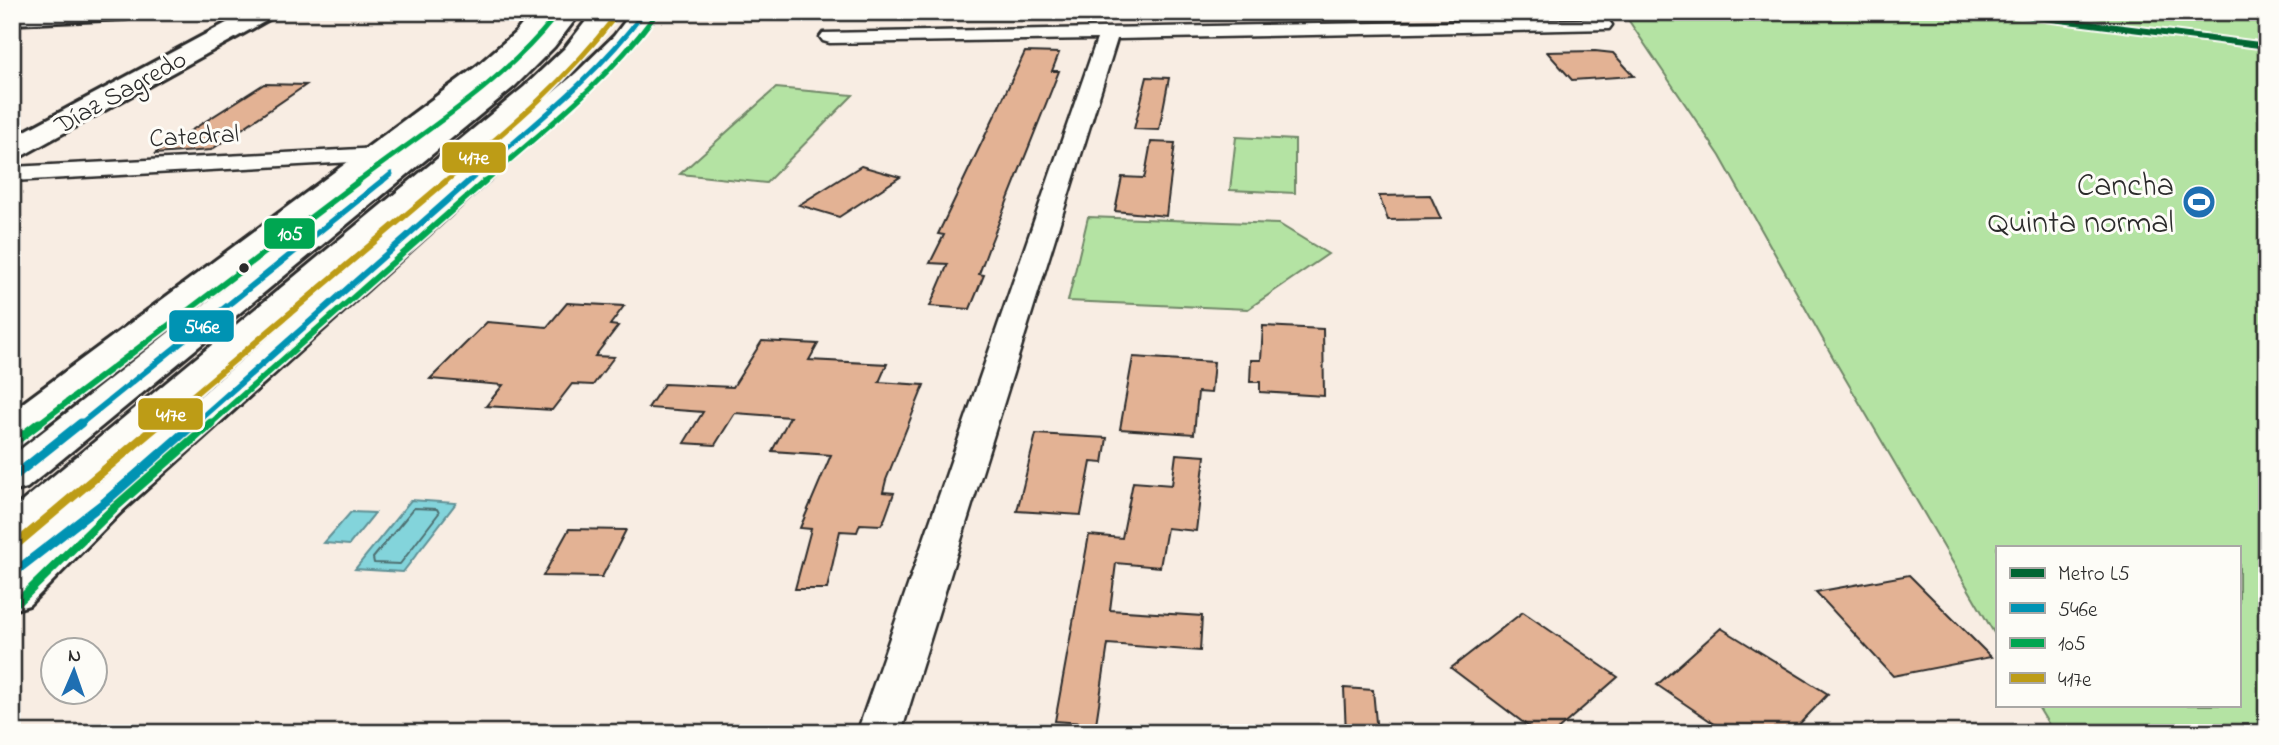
<svg xmlns="http://www.w3.org/2000/svg" width="2279" height="745" font-family="'Indie Flower',sans-serif">
	<rect width="100%" height="100%" fill="#f8ede3"/>
	<filter id="ink" filterUnits="userSpaceOnUse"><feTurbulence type="fractalNoise" baseFrequency=".0143" numOctaves="2"/><feDisplacementMap in="SourceGraphic" scale="14" xChannelSelector="R" yChannelSelector="G"/><feConvolveMatrix kernelMatrix="1 2 1 2 8 2 1 2 1" color-interpolation-filters="sRGB"/></filter>
	<g filter="url(#ink)">
		<!-- green -->
		<g fill="#b4e3a3" stroke="#708767" stroke-width="2">
			<polygon points="1782,12 1900,12 1904,15 2267,12 2267,733 2054,733 2037,705 2239,705 2239,547 1997,547 1997,638 1835,361 1720,156 1627,18 1785,15"/>
			<polygon points="776,88 853,95 766,183 680,174"/>
			<polygon points="1236,137 1295,140 1295,193 1230,190"/>
			<polygon points="1088,217 1279,224 1328,254 1248,309 1068,301"/>
		</g>
		<!-- water -->
		<g fill="#83d4db" stroke="#609095" stroke-width="2">
			<polygon points="411,500 456,503 403,572 355,569"/>
			<polygon points="351,512 375,513 349,545 324,543"/>
		</g>
		<g fill="none" stroke-linecap="round" stroke-linejoin="round">
			<!-- shore -->
			<polygon stroke="#4e6f71" stroke-width="2" points="414,508 437,509 439,513 400,564 374,563 373,558"/>
		</g>
		<!-- building -->
		<g fill="#e3b294" stroke="#2b2b2b" stroke-width="2">
			<polygon points="1595,51 1613,53 1634,76 1572,80 1547,52"/>
			<polygon points="1025,52 1059,53 1052,71 1059,71 989,247 979,274 984,275 970,309 930,306 948,264 930,263 944,235 938,234"/>
			<polygon points="1147,77 1169,78 1159,130 1134,129"/>
			<polygon points="264,84 306,85 211,150 154,154"/>
			<polygon points="1151,142 1175,143 1166,216 1115,211 1122,177 1144,178 1145,175"/>
			<polygon points="861,166 900,177 839,217 799,205"/>
			<polygon points="1430,195 1441,219 1388,220 1379,196"/>
			<polygon points="567,303 624,306 610,325 618,326 595,356 614,357 593,385 572,384 552,410 486,406 503,385 430,379 487,322 547,327"/>
			<polygon points="1263,326 1323,329 1324,396 1260,392 1260,382 1250,382 1251,360 1261,360"/>
			<polygon points="762,341 818,344 809,360 887,364 879,382 924,385 886,480 883,492 894,493 885,518 881,525 860,524 857,532 840,531 827,589 795,589 811,529 800,528 831,455 772,451 790,417 735,413 715,445 684,443 703,412 648,408 664,384 733,387"/>
			<polygon points="1133,357 1214,362 1211,393 1198,392 1194,434 1120,429"/>
			<polygon points="1036,434 1107,438 1103,463 1091,462 1081,515 1017,511"/>
			<polygon points="1176,454 1205,456 1196,531 1167,528 1160,567 1116,563 1110,610 1202,616 1200,651 1108,644 1096,724 1055,721 1089,535 1122,538 1133,482 1172,485"/>
			<polygon points="569,529 626,530 602,577 543,576"/>
			<polygon points="1909,575 1991,657 1893,676 1816,592"/>
			<polygon points="1523,612 1618,677 1554,733 1537,733 1451,668"/>
			<polygon points="1721,628 1828,694 1791,733 1728,733 1657,685"/>
			<polygon points="1344,688 1373,690 1377,733 1346,733"/>
		</g>
		<g fill="none" stroke-linecap="round" stroke-linejoin="round">
			<defs>
				<g id="minor">
					<polygon points="1602,19 1609,21 1612,25 1609,29 1117,39 901,733 857,733 1097,39 830,43 823,41 820,37 823,33"/>
					<polygon points="379,148 388,150 391,155 388,160 12,181 12,167"/>
				</g>
				<g id="tertiary">
					<polygon points="12,12 137,12 133,17 125,19 12,24"/>
					<polygon points="247,12 277,12 273,17 22,156 12,159 12,138"/>
				</g>
				<g id="secondary">
					<polygon points="532,12 557,12 534,42 495,78 26,440 12,444 12,411 477,66 516,32"/>
					<polygon points="632,12 656,12 632,46 594,85 122,511 29,605 12,610 12,565 90,491 576,73 614,36"/>
				</g>
				<g id="motorway">
					<polygon points="556,12 581,12 554,47 515,86 27,488 12,492 12,456 497,74 536,37"/>
					<polygon points="593,12 618,12 583,58 544,99 91,490 106,486 122,491 128,501 122,511 29,586 12,591 12,510 524,87 565,48"/>
				</g>
			</defs>
			<!-- minor casing -->
			<use href="#minor" stroke="#2b2b2b" stroke-width="5"/>
			<!-- tertiary casing -->
			<use href="#tertiary" stroke="#2b2b2b" stroke-width="6"/>
			<!-- secondary casing -->
			<use href="#secondary" stroke="#2b2b2b" stroke-width="6"/>
			<!-- motorway casing -->
			<use href="#motorway" stroke="#2b2b2b" stroke-width="6"/>
			<!-- minor -->
			<use href="#minor" fill="#fdfcf7" fill-rule="evenodd"/>
			<!-- tertiary -->
			<use href="#tertiary" fill="#fdfcf7" fill-rule="evenodd"/>
			<!-- secondary -->
			<use href="#secondary" fill="#fdfcf7" fill-rule="evenodd"/>
			<!-- motorway -->
			<use href="#motorway" fill="#fdfcf7" fill-rule="evenodd"/>
			<defs>
				<g id="bus-1-far2">
					<polyline points="380,183 391,174"/>
					<path d="M 467,183 C 528,129 596,78 644,12"/>
				</g>
				<g id="bus-1-far1">
					<polyline points="79,425 382,181"/>
					<polyline points="193,425 469,181"/>
				</g>
				<g id="bus-1">
					<polyline points="12,478 81,423"/>
					<polyline points="12,574 106,501 195,423"/>
				</g>
				<g id="bus-2-far2">
					<path d="M 356,183 C 423,132 500,85 553,19"/>
					<path d="M 483,183 C 542,131 606,82 653,18"/>
				</g>
				<g id="bus-2-far1">
					<polyline points="37,425 359,181"/>
					<polyline points="209,425 485,181"/>
				</g>
				<g id="bus-2">
					<polyline points="18,439 39,423"/>
					<polyline points="19,601 113,509 211,423"/>
				</g>
				<path id="bus-3-far2" d="M 444,183 C 508,129 562,85 614,18"/>
				<polyline id="bus-3-far1" points="158,425 446,181"/>
				<polyline id="bus-3" points="19,542 160,423"/>
			</defs>
			<!-- bus-1-far2 casing -->
			<use href="#bus-1-far2" stroke="#fdfcf7" stroke-width="9"/>
			<!-- bus-1-far1 casing -->
			<use href="#bus-1-far1" stroke="#fdfcf7" stroke-width="10"/>
			<!-- bus-1 casing -->
			<use href="#bus-1" stroke="#fdfcf7" stroke-width="14"/>
			<!-- bus-2-far2 casing -->
			<use href="#bus-2-far2" stroke="#fdfcf7" stroke-width="9"/>
			<!-- bus-2-far1 casing -->
			<use href="#bus-2-far1" stroke="#fdfcf7" stroke-width="10"/>
			<!-- bus-2 casing -->
			<use href="#bus-2" stroke="#fdfcf7" stroke-width="14"/>
			<!-- bus-3-far2 casing -->
			<use href="#bus-3-far2" stroke="#fdfcf7" stroke-width="9"/>
			<!-- bus-3-far1 casing -->
			<use href="#bus-3-far1" stroke="#fdfcf7" stroke-width="10"/>
			<!-- bus-3 casing -->
			<use href="#bus-3" stroke="#fdfcf7" stroke-width="14"/>
			<!-- bus-1-far2 -->
			<use href="#bus-1-far2" stroke="#0093b3" stroke-width="5"/>
			<!-- bus-1-far1 -->
			<use href="#bus-1-far1" stroke="#0093b3" stroke-width="6"/>
			<!-- bus-1 -->
			<use href="#bus-1" stroke="#0093b3" stroke-width="9"/>
			<!-- bus-2-far2 -->
			<use href="#bus-2-far2" stroke="#00a651" stroke-width="5"/>
			<!-- bus-2-far1 -->
			<use href="#bus-2-far1" stroke="#00a651" stroke-width="6"/>
			<!-- bus-2 -->
			<use href="#bus-2" stroke="#00a651" stroke-width="9"/>
			<!-- bus-3-far2 -->
			<use href="#bus-3-far2" stroke="#bd9c16" stroke-width="5"/>
			<!-- bus-3-far1 -->
			<use href="#bus-3-far1" stroke="#bd9c16" stroke-width="6"/>
			<!-- bus-3 -->
			<use href="#bus-3" stroke="#bd9c16" stroke-width="9"/>
			<defs>
				<polyline id="metro-1" points="1997,12 2267,46"/>
			</defs>
			<!-- metro-1 casing -->
			<use href="#metro-1" stroke="#fdfcf7" stroke-width="10"/>
			<!-- metro-1 -->
			<use href="#metro-1" stroke="#063" stroke-width="6"/>
		</g>
	</g>
	<!-- icons -->
	<defs>
		<symbol id="stadium-disc" viewBox="-11 -11 22 22"><circle r="9.5" fill="#1f6fb2" stroke="#fdfcf7"/><path d="M0-5a6.5 5 0 1 0 0 10a6.5 5 0 1 0 0-10ZM-3.5-1.8h7v3.6h-7Z" fill="#fff"/></symbol>
	</defs>
	<g fill-rule="evenodd">
		<use href="#stadium-disc" x="2180" y="183" width="38" height="38"/>
	</g>
	<!-- markers -->
	<circle fill="#2b2b2b" stroke="#fdfcf7" stroke-width="2.5" cx="244" cy="268" r="6"/>
	<g text-anchor="middle" stroke-width="6" stroke-linejoin="round" paint-order="stroke">
		<!-- far-street labels -->
		<g font-size="26" fill="#2b2b2b" stroke="#fdfcf7">
			<text transform="translate(120 91) rotate(-29)" y="9">Díaz Sagredo</text>
			<text transform="translate(194 135) rotate(-3)" y="9">Catedral</text>
		</g>
		<!-- poi labels -->
		<g font-size="32" fill="#2b2b2b" stroke="#fdfcf7" text-anchor="end">
			<text x="2174" y="195">Cancha<tspan x="2174" dy="37">Quinta normal</tspan></text>
		</g>
	</g>
	<g stroke="#fdfcf7" stroke-width="2.5">
		<rect x="441" y="141" width="66" height="33" rx="7" fill="#bd9c16"/>
		<rect x="263" y="217" width="53" height="33" rx="7" fill="#00a651"/>
		<rect x="168" y="309" width="67" height="34" rx="7" fill="#0093b3"/>
		<rect x="137" y="397" width="67" height="34" rx="7" fill="#bd9c16"/>
	</g>
	<g font-size="19" text-anchor="middle" font-weight="bold" fill="#fff">
		<text x="474" y="164">417e</text>
		<text x="290" y="240">105</text>
		<text x="202" y="333">546e</text>
		<text x="171" y="421">417e</text>
	</g>
	<!-- margin -->
	<rect width="2279" height="745" fill="none" stroke="#fdfcf7" stroke-width="42"/>
	<rect x="21" y="21" width="2237" height="703" fill="none" stroke="#2b2b2b" stroke-width="2.5" filter="url(#ink)"/>
	<!-- legend -->
	<rect x="1996" y="546" width="245" height="161" fill="#fdfcf7" stroke="#a9a8a5" stroke-width="2"/>
	<rect x="2010" y="568" width="35" height="10" fill="#006633" stroke="#a9a8a5" stroke-width="2"/>
	<text x="2058" y="580" font-size="21" fill="#2b2b2b">Metro L5</text>
	<rect x="2010" y="603" width="35" height="10" fill="#0093b3" stroke="#a9a8a5" stroke-width="2"/>
	<text x="2058" y="616" font-size="21" fill="#2b2b2b">546e</text>
	<rect x="2010" y="638" width="35" height="10" fill="#00a651" stroke="#a9a8a5" stroke-width="2"/>
	<text x="2058" y="650" font-size="21" fill="#2b2b2b">105</text>
	<rect x="2010" y="673" width="35" height="10" fill="#bd9c16" stroke="#a9a8a5" stroke-width="2"/>
	<text x="2058" y="686" font-size="21" fill="#2b2b2b">417e</text>
	<!-- north arrow -->
	<g transform="translate(74 671) rotate(2)"><circle r="33" fill="#fdfcf7" stroke="#a9a8a5" stroke-width="2"/>
	<path d="M0-5L12 26L0 18L-12 26Z" fill="#1f6fb2"/>
	<text y="-10" font-size="19" font-weight="bold" text-anchor="middle" fill="#2b2b2b">N</text>
	</g>
</svg>
